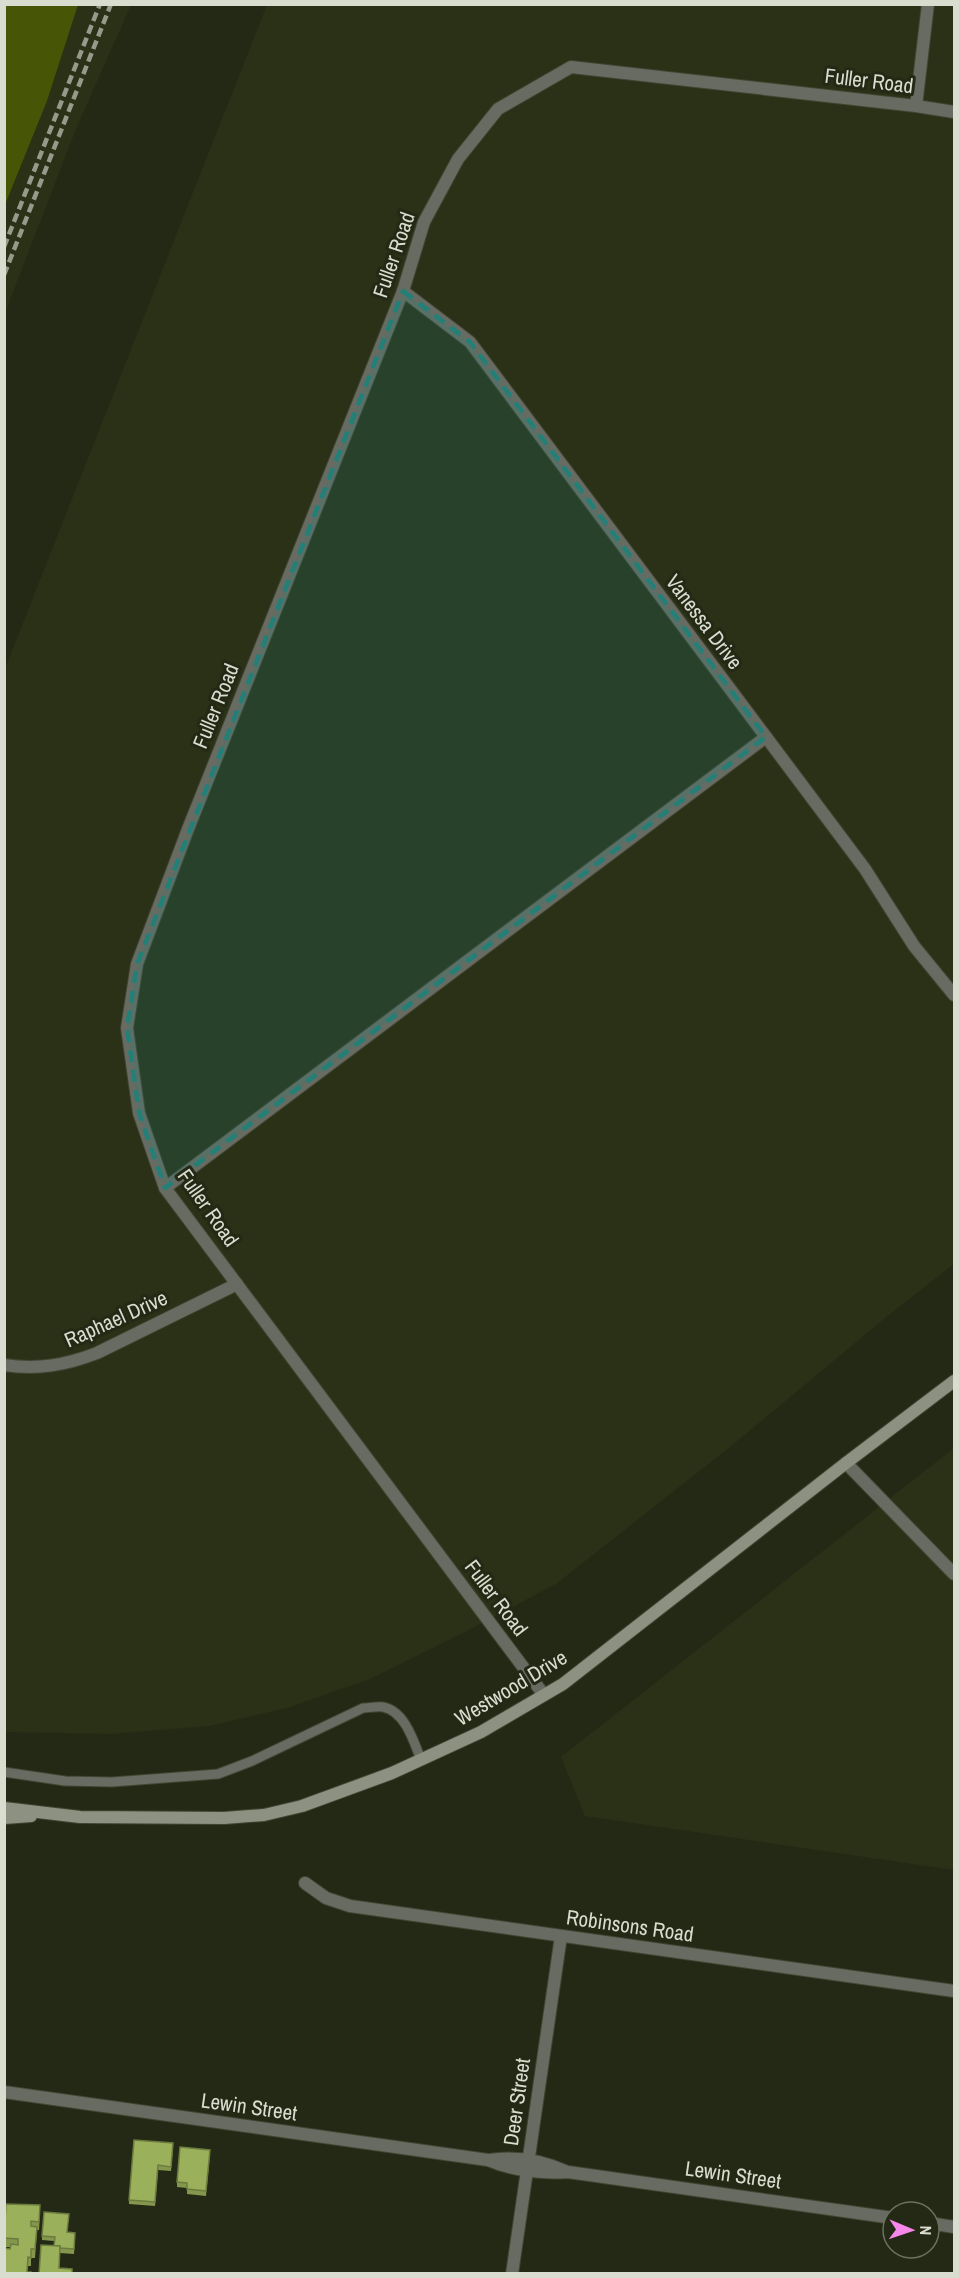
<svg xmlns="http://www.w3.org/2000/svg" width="959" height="2278" font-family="'Archivo Narrow',sans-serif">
	<rect width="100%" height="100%" fill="#242915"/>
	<!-- built -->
	<g fill="#2a3117">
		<polygon points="78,5 131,5 76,129 5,313 5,205 47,101"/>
		<polygon points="267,5 954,5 954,1264 890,1314 730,1447 556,1584 467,1631 370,1679 287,1708 209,1726 111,1734 5,1732 4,671"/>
		<polygon points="954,1448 954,1870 585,1816 561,1757"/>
	</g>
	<!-- green -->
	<polygon fill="#465506" points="5,4 78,5 47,101 5,205"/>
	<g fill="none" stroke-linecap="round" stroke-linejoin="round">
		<defs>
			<path id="service" d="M 4,1772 L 65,1781 L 112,1782 L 218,1774 L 252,1761 L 363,1708 C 369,1708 377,1706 383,1707 C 405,1711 414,1742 421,1760"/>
			<g id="minor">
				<polyline points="916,106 928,4"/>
				<polyline points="403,291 470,342 865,869 914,946 954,995"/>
				<polyline points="165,1188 766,737"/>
				<path d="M 4,1365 C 38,1370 66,1365 97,1353 L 237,1284"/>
				<polyline points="846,1463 954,1574"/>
				<polyline points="544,1695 165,1188 139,1113 127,1028 137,964 188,829 403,291 424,222 458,159 498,109 571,67 916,106 954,112"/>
				<polyline points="305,1883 326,1898 350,1906 954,1991"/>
				<path d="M 4,2092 L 488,2160 C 514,2171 539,2174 568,2172 L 893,2218"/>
				<path d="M 489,2160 C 516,2156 540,2160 565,2171"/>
				<polyline points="929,2223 954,2227"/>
				<polyline points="512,2274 561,1936"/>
			</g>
			<g id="secondary">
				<polyline points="4,1808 80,1817 224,1818 264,1815 302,1806 392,1773 481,1732 563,1684 846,1463 954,1381"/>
				<polyline points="4,1818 31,1816"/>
			</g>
		</defs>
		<!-- service casing -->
		<use href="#service" stroke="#414633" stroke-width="11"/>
		<!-- minor casing -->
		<use href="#minor" stroke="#414633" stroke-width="14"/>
		<!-- secondary casing -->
		<use href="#secondary" stroke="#414633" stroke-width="14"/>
		<!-- service -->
		<use href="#service" stroke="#686b61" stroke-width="9"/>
		<!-- minor -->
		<use href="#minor" stroke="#686b61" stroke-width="12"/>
		<!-- secondary -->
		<use href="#secondary" stroke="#8d9182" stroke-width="12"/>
		<!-- rail -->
		<g stroke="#969a8b" stroke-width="4.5" stroke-dasharray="9 4.5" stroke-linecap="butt">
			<polyline points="4,247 100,4"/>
			<polyline points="4,275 111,4"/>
		</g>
	</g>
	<!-- wall -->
	<g fill="#84974d">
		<polygon points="173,2148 171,2171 158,2170 155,2206 129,2204 129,2200"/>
		<polygon points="210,2154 206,2196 187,2194 187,2188 177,2187 177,2182"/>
		<polygon points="40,2214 39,2230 37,2230 35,2258 31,2258 31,2266 28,2266 4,2274 10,2247 4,2247 4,2235"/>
		<polygon points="67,2232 75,2233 74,2254 60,2253 59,2268 39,2274 54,2246 54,2241 42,2240 42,2236"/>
	</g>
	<!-- building -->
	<g fill="#9ab05a" stroke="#6c7b3f" stroke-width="1.5">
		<polygon points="134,2140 173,2143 171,2167 158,2165 155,2202 129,2200"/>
		<polygon points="180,2147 210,2150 206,2191 187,2189 187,2183 177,2182"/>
		<polygon points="6,2204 40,2205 39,2222 31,2221 31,2226 37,2227 35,2249 31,2249 31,2258 28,2257 27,2272 31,2272 31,2274 4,2274 4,2248 10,2249 11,2244 18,2245 18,2239 4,2238"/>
		<polygon points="44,2212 69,2214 67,2232 75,2233 74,2249 60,2248 60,2246 54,2246 55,2237 42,2236"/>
		<polygon points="41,2245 60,2246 59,2268 72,2269 72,2274 39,2274"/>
	</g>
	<!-- marked area -->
	<path fill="#238078" fill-opacity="0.2" stroke="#238078" stroke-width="4.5" stroke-dasharray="12 8" stroke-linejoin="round" d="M 403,291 L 470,342 L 766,737 L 165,1188 L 139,1113 L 127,1028 L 137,964 Z"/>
	<g text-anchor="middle" stroke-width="6" stroke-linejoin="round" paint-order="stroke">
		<!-- street labels -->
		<g font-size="21" fill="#d9ddd0" stroke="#242915">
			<text transform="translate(869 81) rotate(7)" y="7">Fuller Road</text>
			<text transform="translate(394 255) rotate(-71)" y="7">Fuller Road</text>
			<text transform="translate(704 622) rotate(53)" y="7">Vanessa Drive</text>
			<text transform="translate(216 706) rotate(-68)" y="7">Fuller Road</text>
			<text transform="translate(208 1208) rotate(55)" y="7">Fuller Road</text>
			<text transform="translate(116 1319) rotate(-24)" y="7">Raphael Drive</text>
			<text transform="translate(496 1598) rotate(53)" y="7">Fuller Road</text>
			<text transform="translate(511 1688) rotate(-31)" y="7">Westwood Drive</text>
			<text transform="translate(630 1926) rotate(8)" y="7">Robinsons Road</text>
			<text transform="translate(517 2102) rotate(-82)" y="7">Deer Street</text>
			<text transform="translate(249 2107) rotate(8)" y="7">Lewin Street</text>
			<text transform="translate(733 2175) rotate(8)" y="7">Lewin Street</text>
		</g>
	</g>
	<!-- border -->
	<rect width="959" height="2278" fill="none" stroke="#d9ddd0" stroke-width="12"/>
	<!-- north arrow -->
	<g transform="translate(911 2230) rotate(92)"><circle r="28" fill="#242915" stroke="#6c7160" stroke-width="1.5"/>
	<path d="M0-4.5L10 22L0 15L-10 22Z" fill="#f788eb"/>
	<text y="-9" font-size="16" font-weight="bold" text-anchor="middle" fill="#d9ddd0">N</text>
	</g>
</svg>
